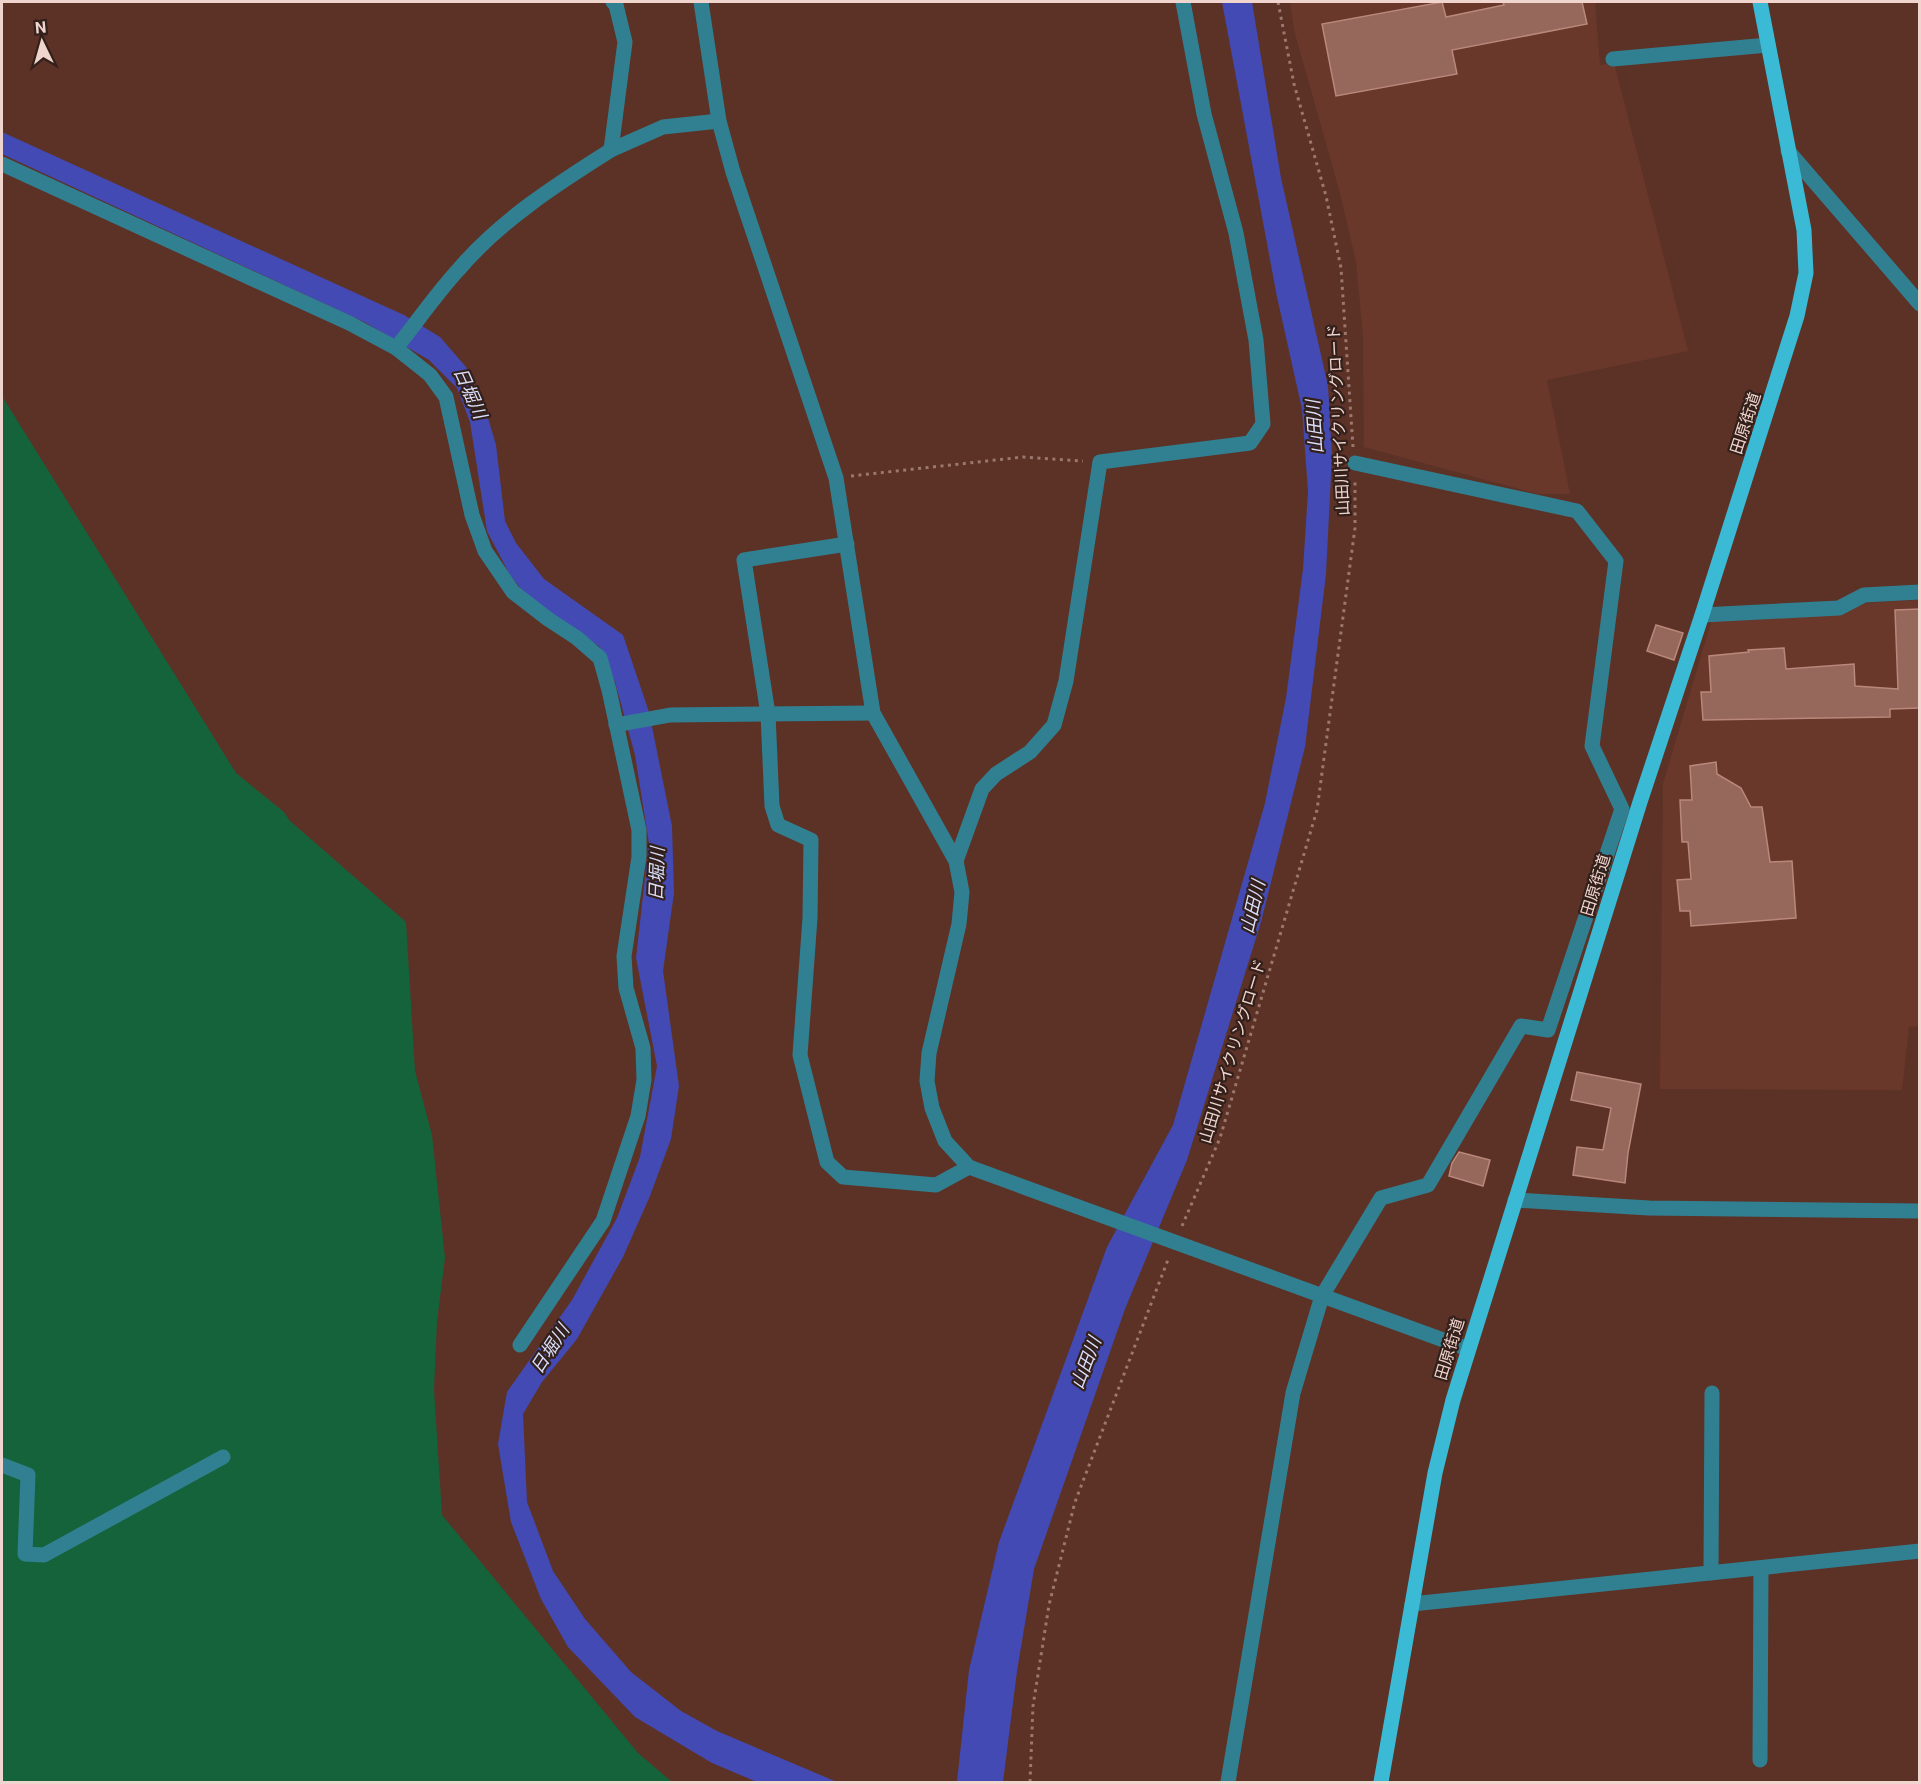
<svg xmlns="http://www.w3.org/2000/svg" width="1921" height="1784" font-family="Roboto,'Noto Sans JP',sans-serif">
	<rect width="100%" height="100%" fill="#5c3227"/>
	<!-- built -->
	<g fill="#69382b">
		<polygon points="1290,2 1595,2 1600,65 1614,63 1688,351 1547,380 1570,494 1538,494 1364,447 1363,335 1356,261 1340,193 1294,30"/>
		<polygon points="1919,600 1920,1026 1909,1027 1902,1090 1660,1089 1663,784 1712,619 1844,612 1867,603"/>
	</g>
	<!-- green -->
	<polygon fill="#15633a" points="2,396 236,773 284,812 289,820 406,922 415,1071 432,1135 445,1258 437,1321 434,1390 442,1515 638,1753 672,1782 2,1782"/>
	<!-- water -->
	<g fill="#434ab3">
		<polygon points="1222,2 1252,2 1281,178 1328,386 1332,455 1326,574 1305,747 1261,922 1187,1160 1125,1309 1034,1569 1017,1671 1003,1782 957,1782 969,1670 999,1542 1107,1247 1173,1125 1265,803 1286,698 1303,569 1308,491 1302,409 1277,297"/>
		<polygon points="2,132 404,315 440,337 466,367 485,408 496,445 505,521 516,543 544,579 623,635 649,712 672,826 674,893 663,971 679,1086 671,1139 650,1196 623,1257 577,1339 542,1382 523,1414 527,1502 553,1571 585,1619 631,1672 681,1711 717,1731 837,1782 757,1782 712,1763 635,1717 568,1647 541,1599 511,1522 498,1444 507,1392 572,1300 617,1218 640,1157 657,1066 636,958 649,843 635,755 615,682 600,647 571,627 536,608 510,575 487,531 470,422 457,388 429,360 366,323 2,154"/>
	</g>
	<!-- building -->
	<g fill="#96675b" stroke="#b9887b" stroke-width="1.5">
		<polygon points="1442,2 1446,17 1504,5 1503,2 1582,2 1587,24 1452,50 1457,74 1336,96 1322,24"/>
		<polygon points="1920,609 1920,708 1890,709 1890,717 1703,720 1701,692 1711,692 1709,656 1749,652 1748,650 1784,648 1786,669 1854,664 1855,686 1898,689 1895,610"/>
		<polygon points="1656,625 1683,633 1674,660 1647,651"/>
		<polygon points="1716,762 1717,774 1741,788 1751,807 1762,807 1770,862 1792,861 1796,918 1691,926 1690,911 1680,911 1677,880 1691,879 1688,842 1682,842 1680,800 1692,800 1690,766"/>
		<polygon points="1577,1072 1641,1084 1628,1153 1625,1183 1573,1175 1577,1147 1603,1150 1611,1108 1571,1100"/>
		<polygon points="1459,1152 1490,1160 1483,1186 1449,1176 1452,1163"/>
	</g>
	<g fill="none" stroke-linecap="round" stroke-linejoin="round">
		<!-- path -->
		<g stroke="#9b786e" stroke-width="3" stroke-dasharray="3 4.5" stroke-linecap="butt">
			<polyline points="1278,2 1294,84 1326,196 1341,268 1353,447"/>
			<polyline points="851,476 1023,457 1083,461"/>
			<polyline points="1182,1226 1220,1138 1317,810 1355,528 1355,480"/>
			<polyline points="1030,1782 1033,1706 1049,1605 1075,1502 1169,1257"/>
		</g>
		<!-- minor -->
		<g stroke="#318092" stroke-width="15">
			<polyline points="701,2 719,121 733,172 836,478 873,713 956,861 962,892 959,924 929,1053 927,1081 932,1108 945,1141 969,1167 1468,1349"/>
			<polyline points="1613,59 1768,45"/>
			<polyline points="611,150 663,127 719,121"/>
			<polyline points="1788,151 1920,304"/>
			<path d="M 2,164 L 349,323 L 396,348 C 417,322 436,294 459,269 C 501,220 557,184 611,150 L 625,42 L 616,5 L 613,2"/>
			<polyline points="396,348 430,375 446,397 472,515 485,551 513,592 548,619 577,638 600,658 609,690 639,830 639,857 624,956 626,988 643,1048 644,1080 638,1116 603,1221 520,1345"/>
			<polyline points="847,544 744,560 768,714 772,806 778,825 811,840 810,918 800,1055 827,1162 843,1177 936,1185 969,1167"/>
			<polyline points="1702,615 1839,608 1864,595 1920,592"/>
			<polyline points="616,725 670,715 873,713"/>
			<polyline points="956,861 982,789 996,774 1030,752 1054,725 1066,681 1100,462 1250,443 1263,424 1256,340 1236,233 1204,114 1183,2"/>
			<polyline points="1515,1200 1649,1208 1920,1211"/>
			<polyline points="2,1465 28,1475 25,1554 44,1555 223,1457"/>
			<polyline points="1711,1573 1712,1393"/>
			<polyline points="1412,1604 1920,1551"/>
			<polyline points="1760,1760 1761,1568"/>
			<polyline points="1228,1782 1293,1393 1322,1296 1381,1198 1428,1185 1521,1026 1548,1030 1622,809 1592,746 1616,561 1577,511 1355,463"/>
		</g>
		<!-- major -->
		<polyline stroke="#3bbad5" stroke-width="15" points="1381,1782 1435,1473 1453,1400 1640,802 1702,615 1797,316 1806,273 1804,230 1760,2"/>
	</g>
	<g text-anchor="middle" stroke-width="4.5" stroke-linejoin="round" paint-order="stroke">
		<!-- street labels -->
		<g font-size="16" fill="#f0d5ce" stroke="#33201b">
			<text transform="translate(1338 420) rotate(-93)" y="6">山田川サイクリングロード</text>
			<text transform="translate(1745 423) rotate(-72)" y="6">田原街道</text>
			<text transform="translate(1595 885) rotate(-73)" y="6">田原街道</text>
			<text transform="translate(1232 1051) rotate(-73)" y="6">山田川サイクリングロード</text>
			<text transform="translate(1449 1349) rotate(-73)" y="6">田原街道</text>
		</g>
		<!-- water labels -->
		<g font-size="18" font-style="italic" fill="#d8dffb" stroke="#33201b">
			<text transform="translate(470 393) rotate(66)" y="6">日堀川</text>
			<text transform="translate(1315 427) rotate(-94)" y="6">山田川</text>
			<text transform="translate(657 874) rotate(-88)" y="6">日堀川</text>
			<text transform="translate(1253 907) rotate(-77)" y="6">山田川</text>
			<text transform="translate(550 1349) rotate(-57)" y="6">日堀川</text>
			<text transform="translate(1086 1363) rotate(-69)" y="6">山田川</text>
		</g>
	</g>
	<!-- border -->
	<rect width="1921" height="1784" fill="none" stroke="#f0d5ce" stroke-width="6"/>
	<!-- north arrow -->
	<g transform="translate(42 42) rotate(355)" stroke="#33201b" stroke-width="4.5" paint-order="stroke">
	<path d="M0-4.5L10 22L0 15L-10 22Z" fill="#f0d5ce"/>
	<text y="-9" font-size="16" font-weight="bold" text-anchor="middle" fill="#f0d5ce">N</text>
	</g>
</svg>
